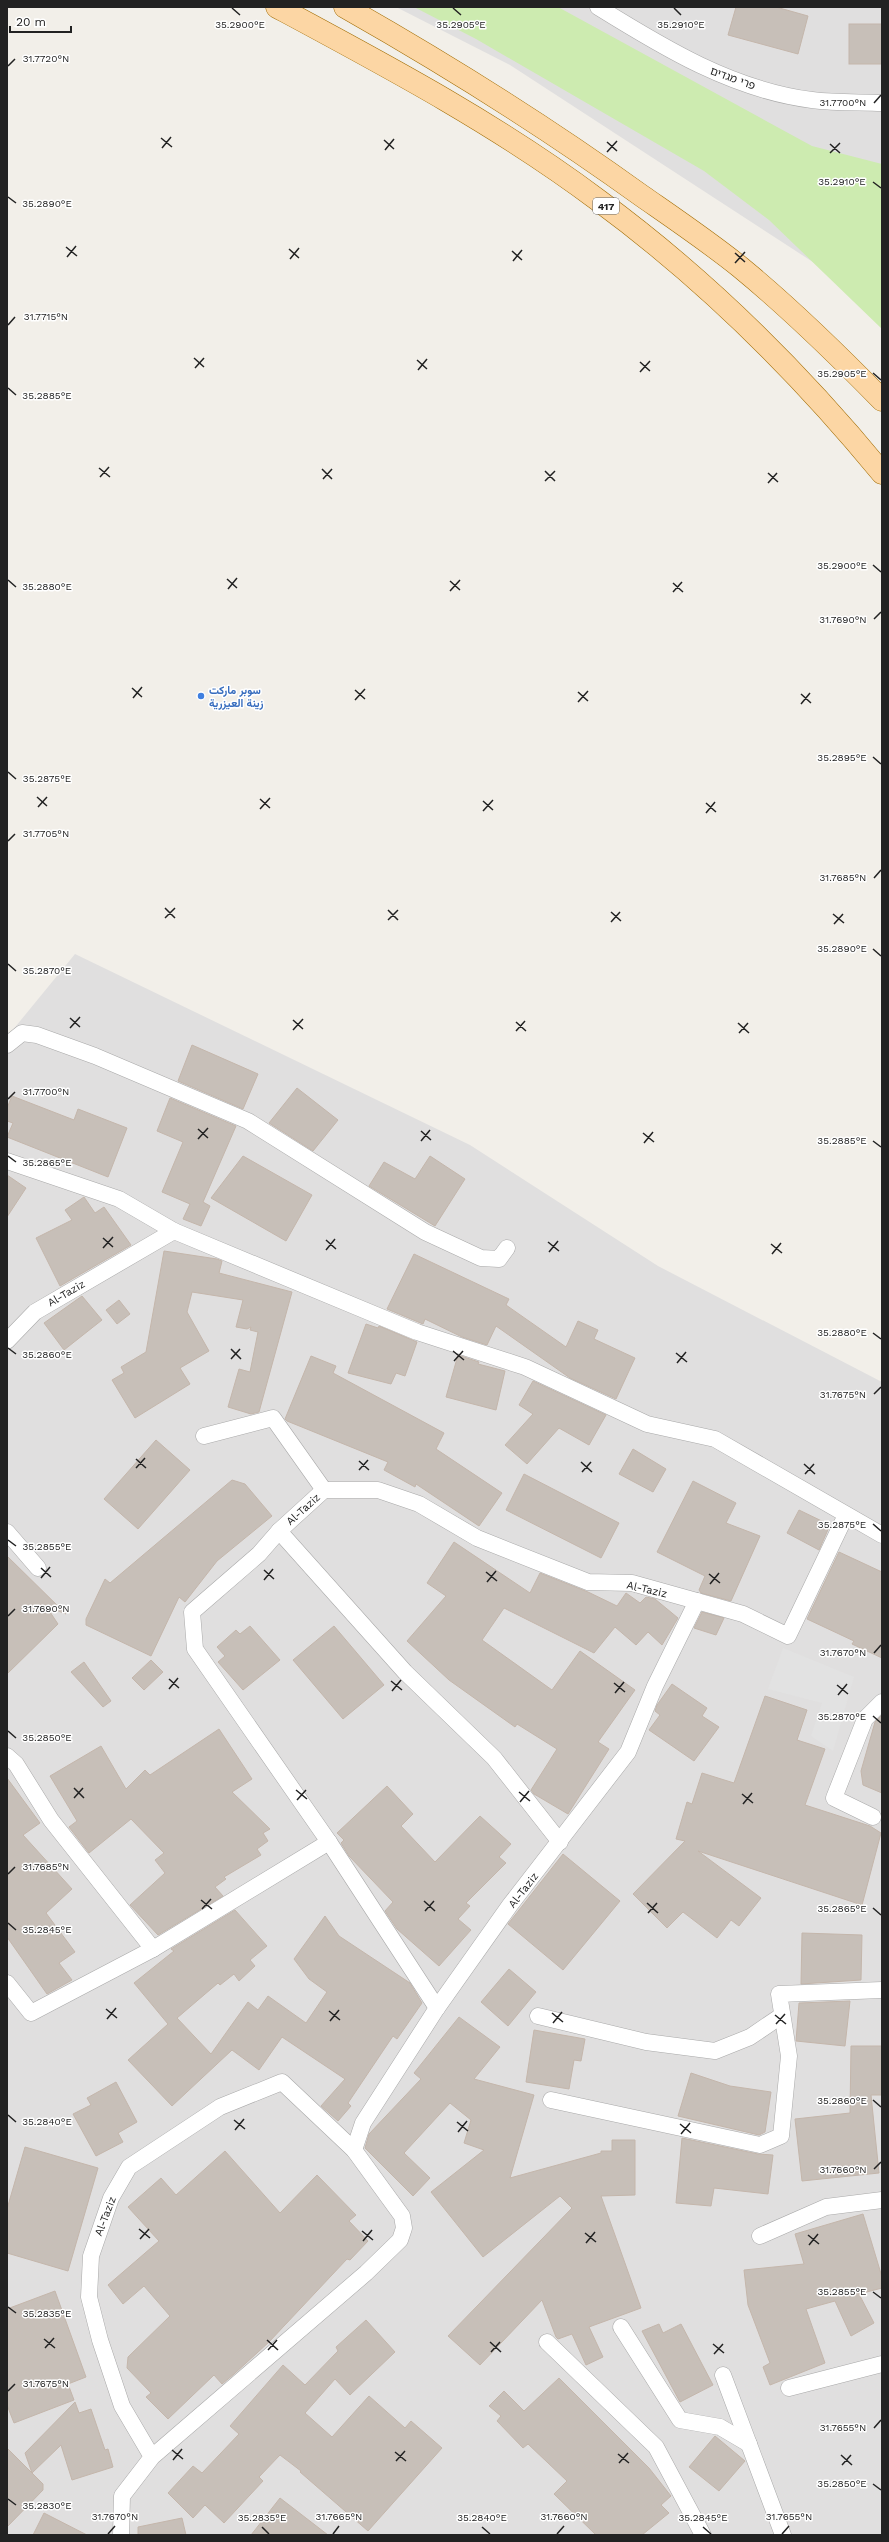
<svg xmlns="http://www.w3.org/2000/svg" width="889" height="2542" font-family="'Work Sans',Vazirmatn,'Noto Sans Hebrew',sans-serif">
	<rect width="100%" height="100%" fill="#f2efe9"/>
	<!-- residential -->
	<g fill="#e0dfdf">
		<polygon points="396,7 882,7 882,307 510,65"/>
		<polygon points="75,954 470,1145 658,1266 882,1382 882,2535 7,2535 7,1037"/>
	</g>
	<!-- grass -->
	<polygon fill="#cdebb0" points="414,7 558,7 812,146 882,164 882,329 769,220 704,171 476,39"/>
	<!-- parking -->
	<polygon fill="#e2e2e2" points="783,1648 854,1677 833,1751 811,1736 822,1703 768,1689"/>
	<!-- building -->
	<g fill="#c7bfb8" stroke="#c4b6ab">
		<polygon points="736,7 776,7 808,16 798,54 728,35"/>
		<rect x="849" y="24" width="33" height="40"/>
		<polygon points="192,1045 258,1074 243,1109 178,1081"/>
		<polygon points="297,1088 338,1120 313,1151 269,1123"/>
		<polygon points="12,1096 74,1120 78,1109 127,1128 108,1177 7,1137 13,1123 7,1121 7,1108"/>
		<polygon points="170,1098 236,1126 203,1202 210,1206 201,1226 183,1219 190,1204 162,1192 183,1142 157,1131"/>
		<polygon points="243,1156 312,1195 286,1241 211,1198"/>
		<polygon points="430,1156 465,1179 435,1226 369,1186 384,1162 415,1179"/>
		<polygon points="7,1175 26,1188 7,1217"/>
		<polygon points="84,1197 95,1213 104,1207 131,1245 60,1286 36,1238 72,1220 65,1210"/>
		<polygon points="164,1251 217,1259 222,1261 219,1273 292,1292 259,1412 251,1414 228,1407 239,1369 250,1372 258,1332 250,1330 251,1327 247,1329 236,1327 243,1300 192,1292 187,1312 209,1351 180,1368 190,1384 135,1418 112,1380 124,1373 121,1367 146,1352"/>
		<polygon points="414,1254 509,1299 506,1305 566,1347 578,1321 598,1330 594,1339 635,1358 616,1399 570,1378 496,1326 487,1345 462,1337 425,1319 423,1324 387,1309"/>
		<polygon points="82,1296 102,1320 64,1350 44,1323"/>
		<polygon points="119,1300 130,1314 117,1324 106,1310"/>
		<polygon points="366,1324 378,1328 379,1326 417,1342 405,1376 396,1373 391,1384 348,1373"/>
		<polygon points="458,1355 479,1362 478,1364 505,1371 496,1410 446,1397"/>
		<polygon points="311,1356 336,1366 333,1373 444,1433 436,1449 502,1493 479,1526 416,1484 415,1487 384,1470 388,1462 287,1421 285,1419"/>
		<polygon points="533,1381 606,1415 589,1445 559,1428 527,1464 505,1445 533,1414 519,1405"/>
		<polygon points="156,1440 190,1470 138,1529 104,1499"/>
		<polygon points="633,1449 666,1469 653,1492 619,1474"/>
		<polygon points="524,1474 619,1523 601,1558 506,1510"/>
		<polygon points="232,1480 245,1484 272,1516 217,1561 185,1602 179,1597 151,1656 86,1625 86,1619 105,1579 110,1583"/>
		<polygon points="693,1481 736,1503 726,1523 760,1536 731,1601 701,1593 699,1590 705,1576 657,1552"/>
		<polygon points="799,1510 830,1525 819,1550 787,1533"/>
		<polygon points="454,1542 530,1593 540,1573 588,1592 617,1606 626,1593 640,1603 646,1597 655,1599 678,1618 662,1645 648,1632 636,1645 615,1627 594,1653 504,1608 482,1640 552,1690 580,1651 635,1690 598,1742 609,1749 568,1814 534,1794 531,1790 557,1749 517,1724 515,1727 449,1680 407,1641 446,1596 427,1583"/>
		<polygon points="839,1552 882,1572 882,1658 852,1644 854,1641 807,1619"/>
		<polygon points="7,1556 66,1614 46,1606 58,1624 7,1674"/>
		<polygon points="702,1612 724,1618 716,1635 694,1628"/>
		<polygon points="250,1626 280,1660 243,1690 218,1662 225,1656 217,1647 236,1630 240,1634"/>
		<polygon points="334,1626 384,1685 343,1719 293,1660"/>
		<polygon points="151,1660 163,1672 144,1690 132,1678"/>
		<polygon points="84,1662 111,1701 103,1707 71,1672"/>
		<polygon points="672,1684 707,1708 702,1716 719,1727 694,1761 649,1730 660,1715 655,1711 657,1705"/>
		<polygon points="765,1696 807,1710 797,1740 825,1749 805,1805 870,1826 881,1833 862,1905 698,1851 761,1898 739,1926 731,1920 717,1938 683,1912 667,1928 633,1894 685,1841 676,1839 687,1802 692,1804 702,1773 734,1783"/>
		<polygon points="882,1715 882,1793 863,1785 861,1771 875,1722"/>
		<polygon points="219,1729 252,1779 232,1792 270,1829 263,1833 268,1841 257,1849 261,1855 224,1877 226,1879 215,1887 223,1896 158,1935 130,1905 165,1873 155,1860 164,1853 131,1819 89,1853 69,1827 77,1821 50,1776 101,1746 126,1789 145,1770 150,1775"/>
		<polygon points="7,1778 40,1823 23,1835 72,1889 46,1913 75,1952 59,1963 72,1980 47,1994 7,1937"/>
		<polygon points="387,1786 413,1814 401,1826 435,1862 480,1816 511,1844 499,1857 506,1863 466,1903 470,1906 458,1919 471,1930 439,1966 397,1929 385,1911 393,1902 349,1856 341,1843 344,1840 337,1833"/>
		<polygon points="563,1854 620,1901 563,1970 508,1924"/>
		<polygon points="235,1910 267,1946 250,1960 255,1966 239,1981 234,1974 220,1985 218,1983 177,2018 211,2054 248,2002 258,2010 268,1996 306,2023 327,1992 309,1979 294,1959 325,1916 339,1936 410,1983 422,2003 397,2039 393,2036 348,2103 351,2106 338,2121 321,2106 345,2079 282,2037 259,2070 232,2050 172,2106 128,2060 168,2024 134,1983 174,1951 171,1949"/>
		<polygon points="802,1933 862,1935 861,1980 801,1984"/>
		<polygon points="509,1969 536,1992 508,2026 481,2002"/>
		<polygon points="850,2001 845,2046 796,2041 799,2003"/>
		<polygon points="459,2017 500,2047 474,2079 534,2095 510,2178 601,2153 601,2151 612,2151 612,2140 635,2140 635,2195 601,2196 641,2308 589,2327 603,2357 586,2365 572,2334 558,2339 556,2337 542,2300 480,2365 448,2336 572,2208 560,2196 483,2257 431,2192 484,2150 464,2143 471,2120 450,2103 404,2153 430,2178 413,2196 365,2148 369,2134 421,2079 414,2073"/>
		<polygon points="534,2030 585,2039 581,2061 574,2060 569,2089 526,2082"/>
		<polygon points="851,2046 882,2046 882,2095 871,2095 879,2173 802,2181 795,2119 850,2113"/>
		<polygon points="691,2073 730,2086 771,2092 765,2132 759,2135 678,2116"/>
		<polygon points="116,2082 137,2122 118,2133 123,2142 96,2156 73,2114 91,2105 87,2098"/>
		<polygon points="682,2138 758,2154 773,2155 768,2194 714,2188 711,2206 676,2203"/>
		<polygon points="25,2147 98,2168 68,2271 7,2253 7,2209"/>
		<polygon points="225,2151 280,2213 317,2175 356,2215 349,2221 368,2241 350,2260 347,2259 269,2342 234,2374 222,2384 214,2375 168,2419 146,2397 151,2393 127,2368 128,2357 170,2316 144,2286 123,2304 108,2285 159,2241 128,2207 161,2178 176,2195"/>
		<polygon points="863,2214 882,2277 882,2288 859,2294 874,2323 851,2336 835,2301 806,2309 825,2363 770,2385 763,2367 770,2363 748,2305 744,2270 804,2264 795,2234"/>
		<polygon points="55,2291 86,2377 68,2384 74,2400 14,2423 7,2405 7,2309"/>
		<polygon points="366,2320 395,2352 350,2395 335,2379 305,2413 332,2437 369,2396 405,2428 411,2421 442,2448 368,2531 300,2472 301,2471 280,2455 259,2477 263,2481 224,2523 205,2505 193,2518 168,2493 193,2466 202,2473 239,2434 230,2426 283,2365 305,2385 338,2351 336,2347"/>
		<polygon points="659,2324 663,2333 681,2324 713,2385 680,2402 642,2331"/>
		<polygon points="559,2378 649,2468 671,2496 661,2505 669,2513 642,2535 596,2535 554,2494 567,2481 528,2444 523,2448 497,2421 501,2416 489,2406 504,2391 524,2411"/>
		<polygon points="75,2402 79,2413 91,2409 105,2450 108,2449 113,2467 72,2480 61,2445 32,2473 43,2484 43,2490 7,2527 7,2448 32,2473 25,2453"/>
		<polygon points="715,2436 745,2461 719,2491 689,2467"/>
		<polygon points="280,2498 328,2535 251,2535"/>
		<polygon points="44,2513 87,2535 33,2535"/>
		<polygon points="182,2518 186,2535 138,2535 138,2527"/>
	</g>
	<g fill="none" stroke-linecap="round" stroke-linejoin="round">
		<defs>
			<g id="street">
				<path d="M 598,7 C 664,48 733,90 812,100 C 835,103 859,102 882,103"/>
				<polyline points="7,1045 22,1033 37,1035 95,1056 248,1121 425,1232 481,1258 499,1259 507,1248"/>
				<polyline points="7,1161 119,1199 174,1231"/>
				<polyline points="7,1341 35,1312 174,1231 417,1332 525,1367 647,1424 715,1439 882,1535"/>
				<polyline points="204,1436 273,1418 324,1490"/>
				<polyline points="279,1531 405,1672 494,1758 560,1842"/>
				<polyline points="7,1532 38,1568"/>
				<polyline points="7,1756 16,1764 51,1820 153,1949"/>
				<polyline points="873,1817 834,1798 865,1719 882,1702"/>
				<polyline points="7,1983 31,2013 153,1949 329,1842"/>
				<polyline points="437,2008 329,1842 195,1649 192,1612 259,1554 279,1531 324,1490 378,1490 419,1504 477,1538 588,1582 632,1583 743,1614 788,1636 846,1515"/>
				<polyline points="538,2016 646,2042 715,2051 750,2037 781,2016"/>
				<polyline points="551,2100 760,2145 781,2136 789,2056 779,1994 882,1990"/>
				<polyline points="354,2150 363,2123 437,2008 510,1905 628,1752 655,1686 697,1601"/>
				<polyline points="760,2236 826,2207 882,2200"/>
				<polyline points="621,2327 680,2420 720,2427 749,2444"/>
				<polyline points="547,2342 656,2447 703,2535"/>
				<polyline points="723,2375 783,2535"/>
				<polyline points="789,2388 882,2364"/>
				<polyline points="121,2535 122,2496 152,2457 366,2273 400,2240 404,2228 402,2216 354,2150 282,2082 220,2107 129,2167 111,2198 91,2256 89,2297 100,2340 122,2406 152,2457"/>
			</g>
			<g id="primary">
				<path d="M 277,7 C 387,66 498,125 598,200 C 704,278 799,372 882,473"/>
				<path d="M 345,7 C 449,66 545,126 642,196 C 675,219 709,242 740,267 C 790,308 837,354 882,400"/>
			</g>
		</defs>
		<!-- street casing -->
		<use href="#street" stroke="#a9a9a9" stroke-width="17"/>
		<!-- primary casing -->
		<use href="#primary" stroke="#a06b00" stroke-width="23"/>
		<!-- street -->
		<use href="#street" stroke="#fff" stroke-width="16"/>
		<!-- primary -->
		<use href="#primary" stroke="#fcd6a4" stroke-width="22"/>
	</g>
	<!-- ticks -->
	<path fill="none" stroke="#222" stroke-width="1.5" d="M 232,8 L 240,15M 453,8 L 461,15M 674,8 L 681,15M 8,66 L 15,59M 874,103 L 881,95M 161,138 L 172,147M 384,140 L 394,149M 607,142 L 617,151M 830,144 L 840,153M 162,148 L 171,137M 385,150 L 394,139M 607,152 L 617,141M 830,153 L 840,143M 873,182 L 881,188M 8,197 L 16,203M 66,247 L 77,256M 289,249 L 299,258M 512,251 L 522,260M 735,253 L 745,262M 67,257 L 76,246M 290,259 L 299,248M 513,261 L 522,250M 735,263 L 745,252M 8,325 L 15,317M 194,358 L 204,367M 417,360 L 427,369M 640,362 L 650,371M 195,368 L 204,358M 418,370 L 427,359M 640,372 L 650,361M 873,373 L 881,380M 8,388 L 16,395M 99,468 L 110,477M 322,469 L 332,479M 545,471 L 555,481M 768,473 L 778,482M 100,477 L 109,467M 323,479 L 332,469M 545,481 L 555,471M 768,483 L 777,473M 873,565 L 881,572M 227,579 L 237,588M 8,580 L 16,587M 450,581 L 460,590M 673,583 L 683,592M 228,589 L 237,578M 450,591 L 460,580M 673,592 L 682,582M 874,619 L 881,612M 132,688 L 142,697M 355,690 L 365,699M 578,692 L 588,701M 801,694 L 811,703M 133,698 L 142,687M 355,700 L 365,689M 578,702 L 588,691M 801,704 L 810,693M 873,757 L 881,764M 8,772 L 16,779M 37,797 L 47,806M 260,799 L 270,808M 483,801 L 493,810M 706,803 L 716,812M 38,807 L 47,797M 260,809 L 270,798M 483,811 L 493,800M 706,813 L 715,802M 8,841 L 15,834M 874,878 L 881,870M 165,908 L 175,918M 388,910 L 398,920M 611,912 L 621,921M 833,914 L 844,923M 165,918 L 175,908M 388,920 L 398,910M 611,922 L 620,912M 834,924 L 843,914M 873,949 L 881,956M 8,964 L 16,971M 70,1018 L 80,1027M 293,1020 L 303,1029M 516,1022 L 526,1031M 738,1023 L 749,1033M 70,1028 L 80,1017M 293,1030 L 303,1019M 516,1031 L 525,1021M 739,1033 L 748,1023M 8,1099 L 15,1092M 198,1129 L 208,1138M 421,1131 L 431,1140M 643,1133 L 654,1142M 198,1139 L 208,1128M 421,1141 L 430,1130M 873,1141 L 881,1147M 644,1143 L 653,1132M 8,1156 L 16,1162M 103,1238 L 113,1247M 326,1240 L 336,1249M 548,1242 L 559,1251M 771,1244 L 782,1253M 103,1248 L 113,1237M 326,1250 L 335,1239M 549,1252 L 558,1241M 772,1254 L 781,1243M 873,1333 L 881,1339M 8,1348 L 16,1354M 231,1349 L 241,1359M 453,1351 L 464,1360M 676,1353 L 687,1362M 231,1359 L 240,1349M 454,1361 L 463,1351M 677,1363 L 686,1352M 874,1394 L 881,1387M 136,1459 L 146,1468M 359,1461 L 369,1470M 581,1462 L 592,1472M 804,1464 L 815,1474M 136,1468 L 145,1458M 359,1470 L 368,1460M 582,1472 L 591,1462M 805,1474 L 814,1464M 873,1524 L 881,1531M 8,1540 L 16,1546M 41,1568 L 51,1577M 264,1570 L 274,1579M 486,1572 L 497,1581M 709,1574 L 720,1583M 41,1578 L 50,1567M 264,1580 L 273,1569M 487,1582 L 496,1571M 710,1584 L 719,1573M 8,1616 L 15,1609M 874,1653 L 881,1645M 169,1679 L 179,1688M 391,1681 L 402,1690M 614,1683 L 625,1692M 837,1685 L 848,1694M 169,1689 L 178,1678M 392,1691 L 401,1680M 615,1693 L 624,1682M 838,1695 L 847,1684M 873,1716 L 881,1723M 8,1731 L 16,1738M 74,1788 L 84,1798M 296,1790 L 307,1799M 519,1792 L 530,1801M 742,1794 L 753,1803M 74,1798 L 83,1788M 297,1800 L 306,1790M 520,1802 L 529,1791M 743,1804 L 752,1793M 8,1874 L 15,1867M 201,1900 L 212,1909M 424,1901 L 435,1911M 647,1903 L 658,1913M 873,1908 L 881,1915M 202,1909 L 211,1899M 425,1911 L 434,1901M 648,1913 L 657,1903M 8,1923 L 16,1930M 106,2009 L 117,2018M 329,2011 L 340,2020M 552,2013 L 563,2022M 775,2015 L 786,2024M 107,2019 L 116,2008M 330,2021 L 339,2010M 553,2023 L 562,2012M 776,2024 L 785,2014M 873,2100 L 881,2107M 8,2115 L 16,2122M 234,2120 L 245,2129M 457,2122 L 468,2131M 680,2124 L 691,2133M 235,2130 L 244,2119M 458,2132 L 467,2121M 681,2134 L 690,2123M 874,2169 L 881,2162M 139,2229 L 150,2238M 362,2231 L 373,2240M 585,2233 L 596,2242M 808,2235 L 819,2244M 140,2239 L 149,2229M 363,2241 L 372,2230M 586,2243 L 595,2232M 809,2245 L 818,2234M 873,2292 L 881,2298M 8,2307 L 16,2313M 44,2339 L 55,2348M 267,2340 L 278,2350M 490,2342 L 501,2352M 713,2344 L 724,2353M 45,2348 L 54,2338M 268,2350 L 277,2340M 491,2352 L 500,2342M 714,2354 L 723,2344M 8,2391 L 15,2384M 874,2428 L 881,2420M 172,2450 L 183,2459M 395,2452 L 406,2461M 618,2454 L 629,2463M 841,2455 L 852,2465M 173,2460 L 182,2449M 396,2461 L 405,2451M 619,2463 L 628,2453M 842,2465 L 851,2455M 873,2484 L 881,2490M 8,2499 L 16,2505M 262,2527 L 269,2534M 482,2527 L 490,2534M 703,2527 L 711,2534M 108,2534 L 115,2526M 333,2534 L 339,2526M 557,2534 L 564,2526M 782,2534 L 789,2526"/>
	<!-- markers -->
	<circle fill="#3f7fe0" stroke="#fff" stroke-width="1.5" cx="201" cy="696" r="4"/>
	<g text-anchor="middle" stroke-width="3" stroke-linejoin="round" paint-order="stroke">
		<!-- shield labels -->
		<rect fill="#fff" stroke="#646464" stroke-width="1" x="593" y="198" width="26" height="16" rx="3"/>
		<g font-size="10" font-weight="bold" fill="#222">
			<text x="606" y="210">417</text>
		</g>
		<!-- street labels -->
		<g font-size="11" fill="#222" stroke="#fff">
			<text transform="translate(733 78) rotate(20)" y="4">פרי מגדים</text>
			<text transform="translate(66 1293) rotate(-30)" y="4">Al-Taziz</text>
			<text transform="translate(303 1509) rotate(-42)" y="4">Al-Taziz</text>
			<text transform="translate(647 1589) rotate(13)" y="4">Al-Taziz</text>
			<text transform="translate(523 1890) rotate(-52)" y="4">Al-Taziz</text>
			<text transform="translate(105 2216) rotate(-69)" y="4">Al-Taziz</text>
		</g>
		<!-- shop labels -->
		<g font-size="11" font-weight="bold" fill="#366cbe" stroke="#fff" text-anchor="start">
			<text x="209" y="694">سوبر ماركت<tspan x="209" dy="13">زينة العيزرية</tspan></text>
		</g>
	</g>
	<g font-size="10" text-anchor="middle" fill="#222" stroke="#fff" stroke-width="3" stroke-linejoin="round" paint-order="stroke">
		<text x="461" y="28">35.2905°E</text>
		<text x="681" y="28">35.2910°E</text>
		<text x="240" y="28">35.2900°E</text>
		<text x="46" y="62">31.7720°N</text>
		<text x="843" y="106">31.7700°N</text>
		<text x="842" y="185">35.2910°E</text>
		<text x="47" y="207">35.2890°E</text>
		<text x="46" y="320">31.7715°N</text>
		<text x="842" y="377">35.2905°E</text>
		<text x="47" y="399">35.2885°E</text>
		<text x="842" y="569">35.2900°E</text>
		<text x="47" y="590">35.2880°E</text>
		<text x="843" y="623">31.7690°N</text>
		<text x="842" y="761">35.2895°E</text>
		<text x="47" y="782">35.2875°E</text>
		<text x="46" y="837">31.7705°N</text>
		<text x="843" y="881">31.7685°N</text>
		<text x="842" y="952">35.2890°E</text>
		<text x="47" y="974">35.2870°E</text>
		<text x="46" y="1095">31.7700°N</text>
		<text x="842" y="1144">35.2885°E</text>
		<text x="47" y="1166">35.2865°E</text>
		<text x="842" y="1336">35.2880°E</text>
		<text x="47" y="1358">35.2860°E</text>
		<text x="843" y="1398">31.7675°N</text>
		<text x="842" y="1528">35.2875°E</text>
		<text x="47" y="1550">35.2855°E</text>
		<text x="46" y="1612">31.7690°N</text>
		<text x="843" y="1656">31.7670°N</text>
		<text x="842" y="1720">35.2870°E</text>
		<text x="47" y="1741">35.2850°E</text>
		<text x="46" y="1870">31.7685°N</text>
		<text x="842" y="1912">35.2865°E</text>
		<text x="47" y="1933">35.2845°E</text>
		<text x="842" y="2104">35.2860°E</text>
		<text x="47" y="2125">35.2840°E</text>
		<text x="843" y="2173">31.7660°N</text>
		<text x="842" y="2295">35.2855°E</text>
		<text x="47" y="2317">35.2835°E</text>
		<text x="46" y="2387">31.7675°N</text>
		<text x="843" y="2431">31.7655°N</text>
		<text x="842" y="2487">35.2850°E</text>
		<text x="47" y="2509">35.2830°E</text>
		<text x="115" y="2520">31.7670°N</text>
		<text x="339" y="2520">31.7665°N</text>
		<text x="564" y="2520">31.7660°N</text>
		<text x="789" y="2520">31.7655°N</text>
		<text x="262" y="2521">35.2835°E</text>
		<text x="482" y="2521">35.2840°E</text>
		<text x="703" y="2521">35.2845°E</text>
	</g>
	<!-- border -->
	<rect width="889" height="2542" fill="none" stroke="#222222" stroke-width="16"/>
	<!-- scale -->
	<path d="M10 26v6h61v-6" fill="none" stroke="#222222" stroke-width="2"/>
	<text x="16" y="26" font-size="12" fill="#222222" stroke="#ffffff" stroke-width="3" paint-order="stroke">20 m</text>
</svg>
